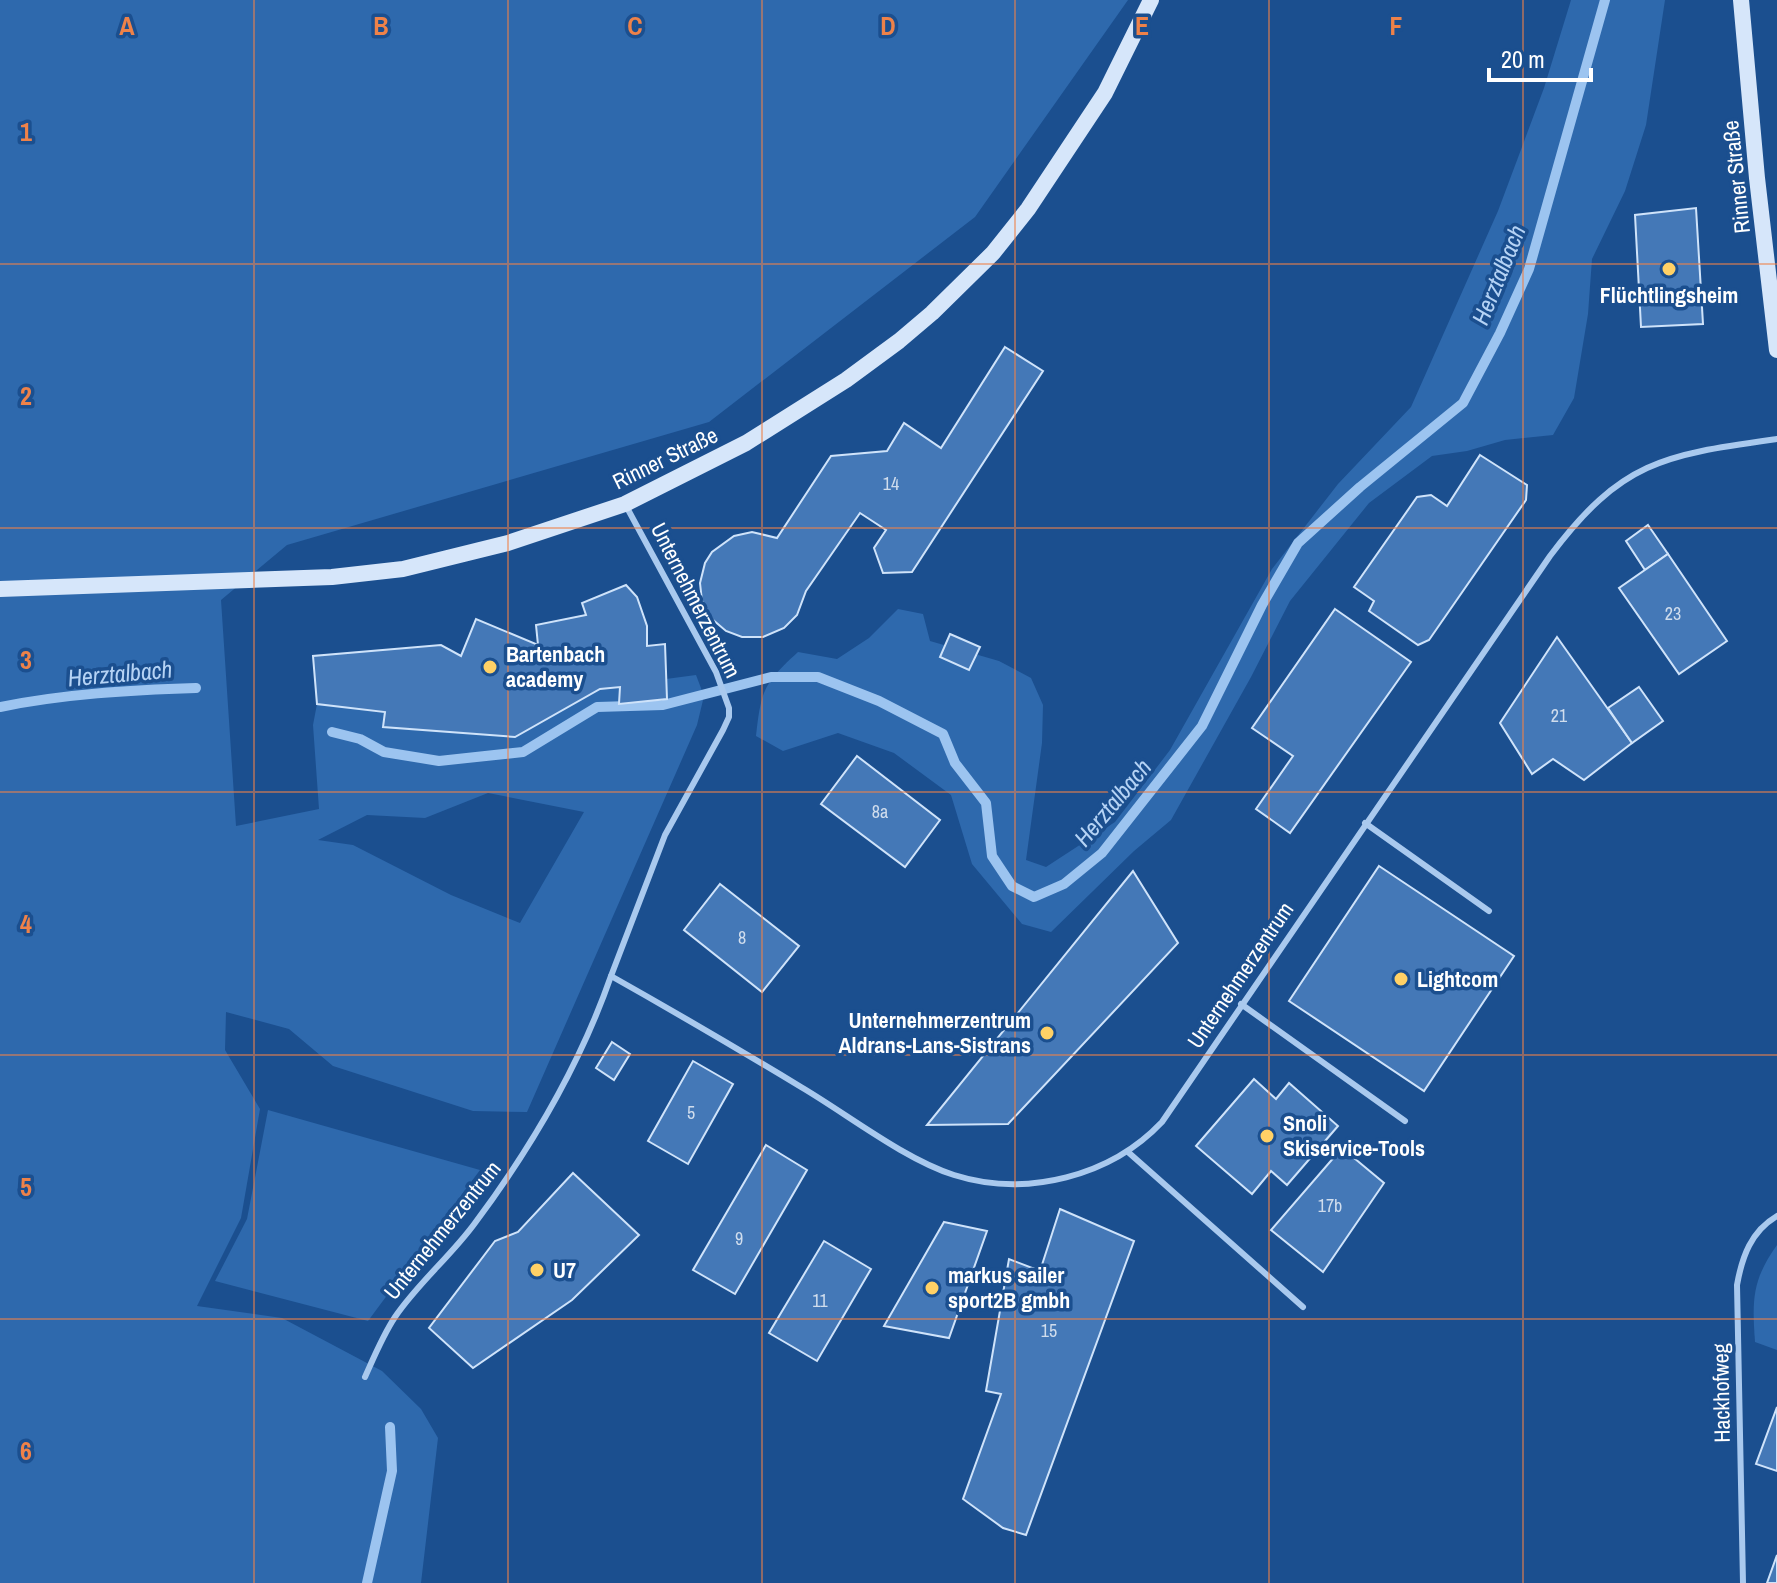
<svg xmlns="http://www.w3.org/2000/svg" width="1777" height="1583" font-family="'Archivo Narrow',sans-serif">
	<rect width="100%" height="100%" fill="#1b4f8f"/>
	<!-- green -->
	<g fill="#2e69ad" fill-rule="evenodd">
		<path d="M 0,0 L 1128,0 L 975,217 L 709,422 L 287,545 L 221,600 L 236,826 L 319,809 L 313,725 L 317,704 L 385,712 L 383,727 L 515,737 L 600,689 L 620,687 L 619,704 L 666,699 L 666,679 L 696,675 L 704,696 L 697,725 L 527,1112 L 473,1111 L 333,1066 L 289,1029 L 226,1012 L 225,1050 L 260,1109 L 241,1218 L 197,1306 L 282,1318 L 382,1371 L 421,1409 L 438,1438 L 421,1583 L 0,1583 ZM 488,793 L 584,812 L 520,923 L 451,895 L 353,845 L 318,840 L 367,815 L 425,818 Z"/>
		<path d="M 1571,0 L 1665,0 L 1646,125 L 1625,191 L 1592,259 L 1588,314 L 1574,398 L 1553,435 L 1505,440 L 1467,451 L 1432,456 L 1369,503 L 1290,601 L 1251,677 L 1171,820 L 1134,851 L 1051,932 L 1022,924 L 972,864 L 951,795 L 894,753 L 838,733 L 783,751 L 756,736 C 761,690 764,683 798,652 L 837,659 L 869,638 L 898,609 L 923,614 L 930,641 L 999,661 L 1031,678 L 1043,705 L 1042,743 L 1026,860 L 1046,867 L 1115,822 L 1170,750 L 1272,569 L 1338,484 L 1411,407 L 1498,211 L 1544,88 Z"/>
		<polygon points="268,1110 480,1170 368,1321 215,1281 247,1219"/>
		<path d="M 1777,1245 L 1777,1350 L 1755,1342 C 1752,1300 1752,1280 1777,1245 Z"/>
	</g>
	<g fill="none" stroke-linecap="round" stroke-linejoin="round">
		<!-- stream -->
		<g stroke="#9cc4f0" stroke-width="10">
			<path d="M 0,707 C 64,694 130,690 196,688"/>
			<polyline points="332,732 360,739 384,752 439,761 523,752 597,707 663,705 771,677 818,677 879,701 943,734 955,763 986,803 992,856 1012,886 1034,897 1064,884 1102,853 1202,726 1262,605 1298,543 1360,487 1463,403 1500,333 1529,269 1605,0"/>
			<polyline points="367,1583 392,1471 390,1427"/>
		</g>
	</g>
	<!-- building -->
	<g fill="#4478b7" stroke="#cfe3fa" stroke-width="2">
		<polygon points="1696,208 1703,324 1641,327 1635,215"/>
		<polygon points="1005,347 1043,371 912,572 883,573 874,548 886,530 860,513 806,591 797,615 784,628 763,637 742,637 726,631 712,619 702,601 700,583 705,563 712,552 734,536 752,532 777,538 831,456 887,451 904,423 941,448"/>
		<polygon points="1480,455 1527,485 1526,500 1429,640 1418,645 1369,611 1374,601 1354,587 1417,497 1431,495 1447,506"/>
		<polygon points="1648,525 1668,554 1645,570 1626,541"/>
		<polygon points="1668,554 1727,641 1679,674 1619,588"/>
		<polygon points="626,585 637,597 647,626 647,646 665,644 667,699 619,704 620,687 600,689 515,737 383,727 385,712 317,704 313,656 441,645 461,656 476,619 538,645 536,625 586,615 582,603"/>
		<polygon points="1335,609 1411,662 1290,833 1256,809 1293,756 1252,728"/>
		<polygon points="950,634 980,647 969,670 940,657"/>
		<polygon points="1557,637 1632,743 1584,780 1553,759 1532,774 1500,723"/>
		<polygon points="1639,687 1663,721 1632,743 1608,708"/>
		<polygon points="857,756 940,820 905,867 821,804"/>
		<polygon points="1379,866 1514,956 1424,1091 1289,1001"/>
		<polygon points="1133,871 1178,943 1008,1124 927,1125"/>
		<polygon points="720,884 799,946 762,992 684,930"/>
		<polygon points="612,1042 630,1054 614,1080 596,1068"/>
		<polygon points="693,1061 733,1084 688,1164 648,1141"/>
		<polygon points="1254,1079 1276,1099 1289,1083 1338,1126 1287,1185 1271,1171 1252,1194 1196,1146"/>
		<polygon points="766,1145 807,1170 735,1294 693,1270"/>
		<polygon points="1342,1148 1384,1183 1323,1272 1271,1230"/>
		<polygon points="573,1173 639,1235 572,1300 473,1368 429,1328 495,1241 518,1232"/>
		<polygon points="1060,1209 1134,1241 1026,1535 1003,1528 963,1499 1001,1394 986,1391 1009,1259 1040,1271"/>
		<polygon points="944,1222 987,1231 949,1338 884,1326"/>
		<polygon points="824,1241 871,1269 817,1361 769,1333"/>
		<polygon points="1777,1407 1777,1471 1756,1464"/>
		<polygon points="1777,1555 1777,1583 1767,1583"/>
	</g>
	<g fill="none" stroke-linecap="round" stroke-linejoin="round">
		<!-- lane -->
		<g stroke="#a9c9ee" stroke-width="6">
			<path d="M 625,504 L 716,672 L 729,708 L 729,717 L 723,730 L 665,835 L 611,976 C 675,1012 738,1049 801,1087 C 847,1114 904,1159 954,1175 C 1027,1198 1111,1176 1162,1122 L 1550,556 C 1622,460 1664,455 1777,439"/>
			<polyline points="1365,823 1489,911"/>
			<polyline points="1241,1004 1405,1121"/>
			<polyline points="1128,1152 1303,1307"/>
			<path d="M 365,1377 C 374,1357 383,1335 395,1317 C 418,1283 451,1256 475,1223 C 531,1148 580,1065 611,976"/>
			<path d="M 1743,1583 L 1737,1285 C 1742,1257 1751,1231 1777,1216"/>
		</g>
		<!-- secondary -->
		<g stroke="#d6e6fa" stroke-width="16">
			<polyline points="1741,0 1757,178 1777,350"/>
			<polyline points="0,589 332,577 403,569 508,543 625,504 746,443 846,380 899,341 932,313 993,253 1028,209 1105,93 1151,0"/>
		</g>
	</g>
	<!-- grid -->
	<path fill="none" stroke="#ee8249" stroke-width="2" stroke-opacity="0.55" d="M 254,0 L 254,1583M 508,0 L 508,1583M 762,0 L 762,1583M 1015,0 L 1015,1583M 1269,0 L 1269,1583M 1523,0 L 1523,1583M 0,264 L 1777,264M 0,528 L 1777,528M 0,792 L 1777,792M 0,1055 L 1777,1055M 0,1319 L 1777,1319"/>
	<!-- markers -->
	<g fill="#ffd166" stroke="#1b4f8f" stroke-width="3">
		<circle cx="1669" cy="269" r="8"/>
		<circle cx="490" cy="667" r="8"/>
		<circle cx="1401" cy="979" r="8"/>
		<circle cx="1047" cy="1033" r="8"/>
		<circle cx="1267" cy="1136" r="8"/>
		<circle cx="537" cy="1270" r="8"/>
		<circle cx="932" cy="1288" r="8"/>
	</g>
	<g text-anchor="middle" stroke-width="7" stroke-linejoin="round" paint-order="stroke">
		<!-- number labels -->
		<g font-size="18" fill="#d0dded">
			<text x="891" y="490">14</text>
			<text x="1673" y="620">23</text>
			<text x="1559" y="722">21</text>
			<text x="880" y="818">8a</text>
			<text x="742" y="944">8</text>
			<text x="691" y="1119">5</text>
			<text x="1330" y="1212">17b</text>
			<text x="739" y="1245">9</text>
			<text x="820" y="1307">11</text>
			<text x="1049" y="1337">15</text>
		</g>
		<!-- street labels -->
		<g font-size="22" fill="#fff" stroke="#1b4f8f">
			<text transform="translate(1736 177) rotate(-96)" y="8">Rinner Straße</text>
			<text transform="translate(665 458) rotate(-26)" y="8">Rinner Straße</text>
			<text transform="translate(696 600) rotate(63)" y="8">Unternehmerzentrum</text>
			<text transform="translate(1240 975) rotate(-56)" y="8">Unternehmerzentrum</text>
			<text transform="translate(442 1230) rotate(-51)" y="8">Unternehmerzentrum</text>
			<text transform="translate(1721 1393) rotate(-91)" y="8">Hackhofweg</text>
		</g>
		<!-- poi labels -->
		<g font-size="22" font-weight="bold" fill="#fff" stroke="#1b4f8f" text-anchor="start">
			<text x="1669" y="303" text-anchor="middle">Flüchtlingsheim</text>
			<text x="506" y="662">Bartenbach<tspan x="506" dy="25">academy</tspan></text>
			<text x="1417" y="987">Lightcom</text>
			<text x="1031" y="1028" text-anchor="end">Unternehmerzentrum<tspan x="1031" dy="25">Aldrans-Lans-Sistrans</tspan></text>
			<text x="1283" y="1131">Snoli<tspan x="1283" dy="25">Skiservice-Tools</tspan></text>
			<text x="553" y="1278">U7</text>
			<text x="948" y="1283">markus sailer<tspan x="948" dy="25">sport2B gmbh</tspan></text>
		</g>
		<!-- water labels -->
		<g font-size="24" font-style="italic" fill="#b5d3f5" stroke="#1b4f8f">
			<text transform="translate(1499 275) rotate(-68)" y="8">Herztalbach</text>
			<text transform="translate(120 674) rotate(-5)" y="8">Herztalbach</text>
			<text transform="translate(1113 803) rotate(-50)" y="8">Herztalbach</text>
		</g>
	</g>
	<g font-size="26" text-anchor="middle" font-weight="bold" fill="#ee8249" stroke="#1b4f8f" stroke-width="7" stroke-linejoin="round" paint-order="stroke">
		<text x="127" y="35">A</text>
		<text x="381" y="35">B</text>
		<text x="635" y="35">C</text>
		<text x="888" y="35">D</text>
		<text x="1142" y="35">E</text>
		<text x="1396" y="35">F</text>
		<text x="26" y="141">1</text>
		<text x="26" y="405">2</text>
		<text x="26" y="669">3</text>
		<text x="26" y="933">4</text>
		<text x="26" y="1196">5</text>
		<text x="26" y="1460">6</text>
	</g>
	<!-- scale -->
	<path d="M1489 68v12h102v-12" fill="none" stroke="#ffffff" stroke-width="4"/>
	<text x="1501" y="68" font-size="24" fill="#ffffff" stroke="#1b4f8f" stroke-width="6" paint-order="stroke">20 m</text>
</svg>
